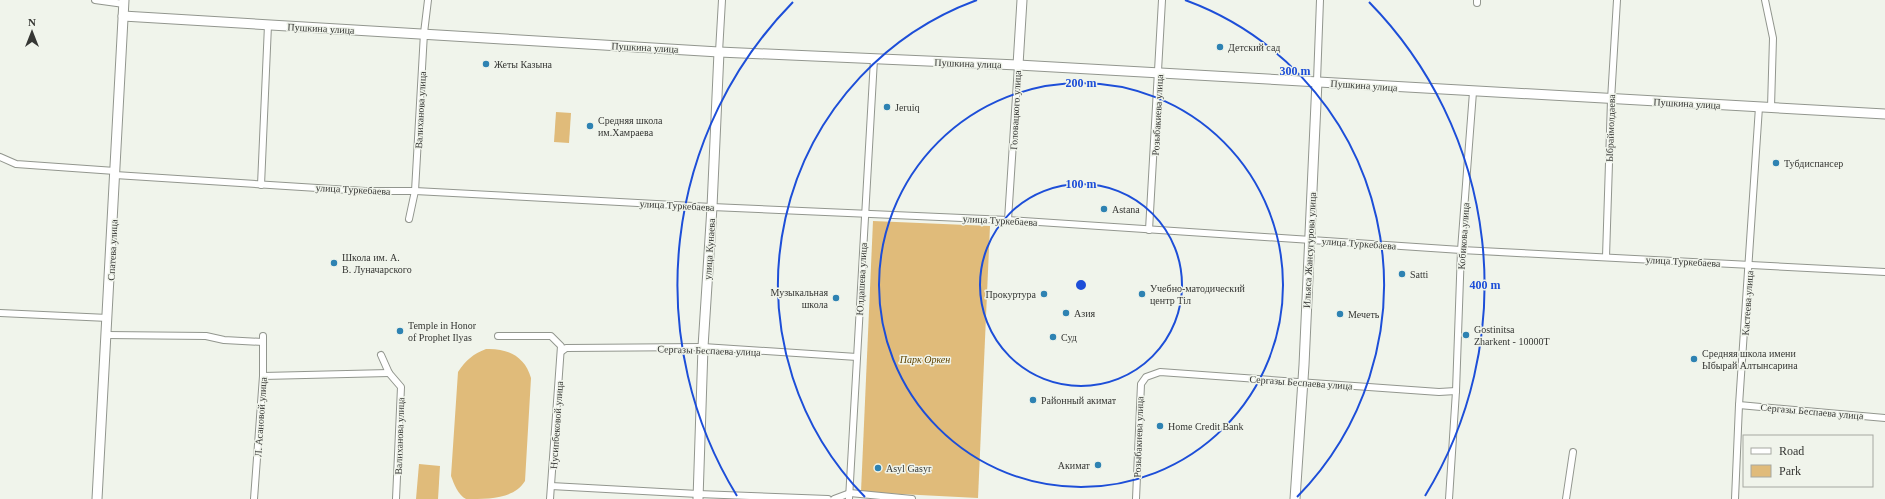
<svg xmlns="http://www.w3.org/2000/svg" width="1885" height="499" font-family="Georgia,serif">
	<rect width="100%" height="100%" fill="#f0f4eb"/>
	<!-- green -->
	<g fill="#e0bb7a">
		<polygon points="556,112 571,113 569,143 554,142"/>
		<polygon points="873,221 990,226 978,498 861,492"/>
		<path d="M 486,349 C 507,348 525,356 531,378 L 525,481 C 514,499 489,499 466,499 C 458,495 454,484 451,476 L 458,372 C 466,360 473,354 486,349 Z"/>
		<polygon points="419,464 440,466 438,499 416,499"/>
	</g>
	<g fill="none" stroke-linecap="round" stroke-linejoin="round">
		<defs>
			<g id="street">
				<polyline points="95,0 124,4"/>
				<polyline points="1765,0 1773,38 1771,107"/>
				<polyline points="1477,3 1477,0"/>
				<polyline points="719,52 722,0"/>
				<polyline points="1317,81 1320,0"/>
				<polyline points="0,157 16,164 115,171"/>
				<polyline points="115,175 365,191 415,191 712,207 1008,220 1461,250 1885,272"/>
				<polyline points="261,185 268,25"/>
				<polyline points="409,219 415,191 424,33 428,0"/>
				<polyline points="1008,220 1018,65"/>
				<polyline points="1149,230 1162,0"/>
				<polyline points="1606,257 1611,100 1617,0"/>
				<polyline points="0,313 108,318"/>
				<polyline points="107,335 206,336 224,340 263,342"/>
				<polyline points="498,336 551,336 561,346 550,499"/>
				<polyline points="562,351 566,348 703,347 857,357"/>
				<polyline points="381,355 389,373 401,387 396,499"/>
				<polyline points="263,376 389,373"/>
				<polyline points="1739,405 1885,418"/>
				<polyline points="551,486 698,494 828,499"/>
				<polyline points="254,499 263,376 263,336"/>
				<polyline points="834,499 850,493 912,499"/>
				<polyline points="849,499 874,59"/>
				<polyline points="1136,499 1141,384 1146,377 1160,372 1439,392 1456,391"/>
				<polyline points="1449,499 1456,391 1461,250 1473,92"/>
				<polyline points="1566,499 1573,452"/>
				<polyline points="1735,499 1739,405 1759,107"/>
			</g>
			<g id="secondary">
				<polyline points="123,16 719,52 1018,65 1885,114"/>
				<polyline points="1018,65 1022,0"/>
				<polyline points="97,499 124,0"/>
				<polyline points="698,499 703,347 712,207 719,52"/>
				<polyline points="1295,499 1304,365 1317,81"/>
			</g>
		</defs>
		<!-- street casing -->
		<use href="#street" stroke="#92968e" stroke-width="8"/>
		<!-- secondary casing -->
		<use href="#secondary" stroke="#92968e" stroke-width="11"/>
		<!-- street -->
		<use href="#street" stroke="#fff" stroke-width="6"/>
		<!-- secondary -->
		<use href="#secondary" stroke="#fff" stroke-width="9"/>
	</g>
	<!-- distance rings -->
	<g fill="none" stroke="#1d4ed8" stroke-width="2">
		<circle cx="1081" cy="285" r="101"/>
		<circle cx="1081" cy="285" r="202"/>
		<path d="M865 497A303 303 0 0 1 977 0M1185 0A303 303 0 0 1 1297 497"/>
		<path d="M737 496A404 404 0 0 1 793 2M1369 2A404 404 0 0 1 1425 496"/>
	</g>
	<!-- markers -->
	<g fill="#2e82b2" stroke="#f0f4eb" stroke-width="1.5">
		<circle cx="1220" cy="47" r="4"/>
		<circle cx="486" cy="64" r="4"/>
		<circle cx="887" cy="107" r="4"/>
		<circle cx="590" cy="126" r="4"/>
		<circle cx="1776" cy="163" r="4"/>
		<circle cx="1104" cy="209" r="4"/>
		<circle cx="334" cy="263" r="4"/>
		<circle cx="1402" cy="274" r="4"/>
		<circle cx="1044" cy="294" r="4"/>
		<circle cx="1142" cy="294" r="4"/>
		<circle cx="836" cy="298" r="4"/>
		<circle cx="1066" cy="313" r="4"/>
		<circle cx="1340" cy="314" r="4"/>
		<circle cx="400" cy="331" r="4"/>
		<circle cx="1466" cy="335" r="4"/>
		<circle cx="1053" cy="337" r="4"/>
		<circle cx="1694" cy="359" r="4"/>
		<circle cx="1033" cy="400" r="4"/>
		<circle cx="1160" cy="426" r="4"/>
		<circle cx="1098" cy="465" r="4"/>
		<circle cx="878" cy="468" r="4"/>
	</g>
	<g text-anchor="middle" stroke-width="3" stroke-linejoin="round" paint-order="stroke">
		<!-- street labels -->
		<g font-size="10" fill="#363734" stroke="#f0f4eb">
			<text transform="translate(321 28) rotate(3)" y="4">Пушкина улица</text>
			<text transform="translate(645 47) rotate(3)" y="4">Пушкина улица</text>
			<text transform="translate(968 63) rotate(2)" y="4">Пушкина улица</text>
			<text transform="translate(1364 85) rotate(4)" y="4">Пушкина улица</text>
			<text transform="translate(1687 103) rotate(3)" y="4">Пушкина улица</text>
			<text transform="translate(420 110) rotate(-87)" y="4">Валиханова улица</text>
			<text transform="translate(1015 110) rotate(-87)" y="4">Головацкого улица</text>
			<text transform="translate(1157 115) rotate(-87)" y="4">Розыбакиева улица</text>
			<text transform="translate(1610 128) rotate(-88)" y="4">Ыбраймолдаева</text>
			<text transform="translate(353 189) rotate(3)" y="4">улица Туркебаева</text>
			<text transform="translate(677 205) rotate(3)" y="4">улица Туркебаева</text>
			<text transform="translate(1000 220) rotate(3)" y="4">улица Туркебаева</text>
			<text transform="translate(1463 236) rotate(-86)" y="4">Кобикова улица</text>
			<text transform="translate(1359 243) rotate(4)" y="4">улица Туркебаева</text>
			<text transform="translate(709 249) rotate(-86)" y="4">улица Кунаева</text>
			<text transform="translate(112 250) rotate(-87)" y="4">Спатева улица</text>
			<text transform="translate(1309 250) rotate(-87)" y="4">Ильяса Жансугурова улица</text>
			<text transform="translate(1683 261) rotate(3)" y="4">улица Туркебаева</text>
			<text transform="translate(861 279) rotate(-87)" y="4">Юлдашева улица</text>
			<text transform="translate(1747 303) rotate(-86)" y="4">Кастеева улица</text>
			<text transform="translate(709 350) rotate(2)" y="4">Сергазы Беспаева улица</text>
			<text transform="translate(1301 382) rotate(4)" y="4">Сергазы Беспаева улица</text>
			<text transform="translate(1812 411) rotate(5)" y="4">Сергазы Беспаева улица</text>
			<text transform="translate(260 417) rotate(-86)" y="4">Л. Асановой улица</text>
			<text transform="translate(556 425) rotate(-86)" y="4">Нусипбековой улица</text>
			<text transform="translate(399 436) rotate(-88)" y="4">Валиханова улица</text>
			<text transform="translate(1138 437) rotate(-88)" y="4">Розыбакиева улица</text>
		</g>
		<!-- poi labels -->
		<g font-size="10" fill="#363734" stroke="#f0f4eb" text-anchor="start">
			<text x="1228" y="51">Детский сад</text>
			<text x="494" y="68">Жеты Казына</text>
			<text x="895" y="111">Jeruiq</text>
			<text x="598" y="124">Средняя школа<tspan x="598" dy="12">им.Хамраева</tspan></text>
			<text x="1784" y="167">Тубдиспансер</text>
			<text x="1112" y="213">Astana</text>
			<text x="342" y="261">Школа им. А.<tspan x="342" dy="12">В. Луначарского</tspan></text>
			<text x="1410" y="278">Satti</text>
			<text x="1150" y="292">Учебно-матодический<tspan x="1150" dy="12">центр Тіл</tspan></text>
			<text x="828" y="296" text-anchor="end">Музыкальная<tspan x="828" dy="12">школа</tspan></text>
			<text x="1036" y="298" text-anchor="end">Прокуртура</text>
			<text x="1074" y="317">Азия</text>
			<text x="1348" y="318">Мечеть</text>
			<text x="408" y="329">Temple in Honor<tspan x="408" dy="12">of Prophet Ilyas</tspan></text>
			<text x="1474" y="333">Gostinitsa<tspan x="1474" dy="12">Zharkent - 10000T</tspan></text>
			<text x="1061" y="341">Суд</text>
			<text x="1702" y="357">Средняя школа имени<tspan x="1702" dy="12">Ыбырай Алтынсарина</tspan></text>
			<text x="1041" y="404">Районный акимат</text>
			<text x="1168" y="430">Home Credit Bank</text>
			<text x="1090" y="469" text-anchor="end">Акимат</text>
			<text x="886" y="472">Asyl Gasyr</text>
		</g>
		<!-- park labels -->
		<g font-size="10" font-style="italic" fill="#5f4301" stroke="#f0f4eb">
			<text x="925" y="363">Парк Оркен</text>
		</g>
	</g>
	<circle cx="1081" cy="285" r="6" fill="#1d4ed8" stroke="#f0f4eb" stroke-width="2"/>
	<g font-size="12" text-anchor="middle" font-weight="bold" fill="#1d4ed8" stroke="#f0f4eb" stroke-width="3" stroke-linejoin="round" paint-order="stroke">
		<text x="1295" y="75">300 m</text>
		<text x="1081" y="87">200 m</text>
		<text x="1081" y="188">100 m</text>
		<text x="1485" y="289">400 m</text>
	</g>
	<!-- legend -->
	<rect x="1743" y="435" width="130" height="52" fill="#f0f4eb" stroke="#a6a8a2"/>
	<rect x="1751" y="448" width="20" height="6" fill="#ffffff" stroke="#a6a8a2"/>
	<text x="1779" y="455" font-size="12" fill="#363734">Road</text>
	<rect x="1751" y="465" width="20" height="12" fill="#e0bb7a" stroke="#a6a8a2"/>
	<text x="1779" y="475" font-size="12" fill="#363734">Park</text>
	<!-- north arrow -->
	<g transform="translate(32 32)" stroke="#f0f4eb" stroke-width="3" paint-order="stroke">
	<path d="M0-3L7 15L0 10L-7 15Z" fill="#363734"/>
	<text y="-6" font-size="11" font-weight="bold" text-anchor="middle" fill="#363734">N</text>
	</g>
</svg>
